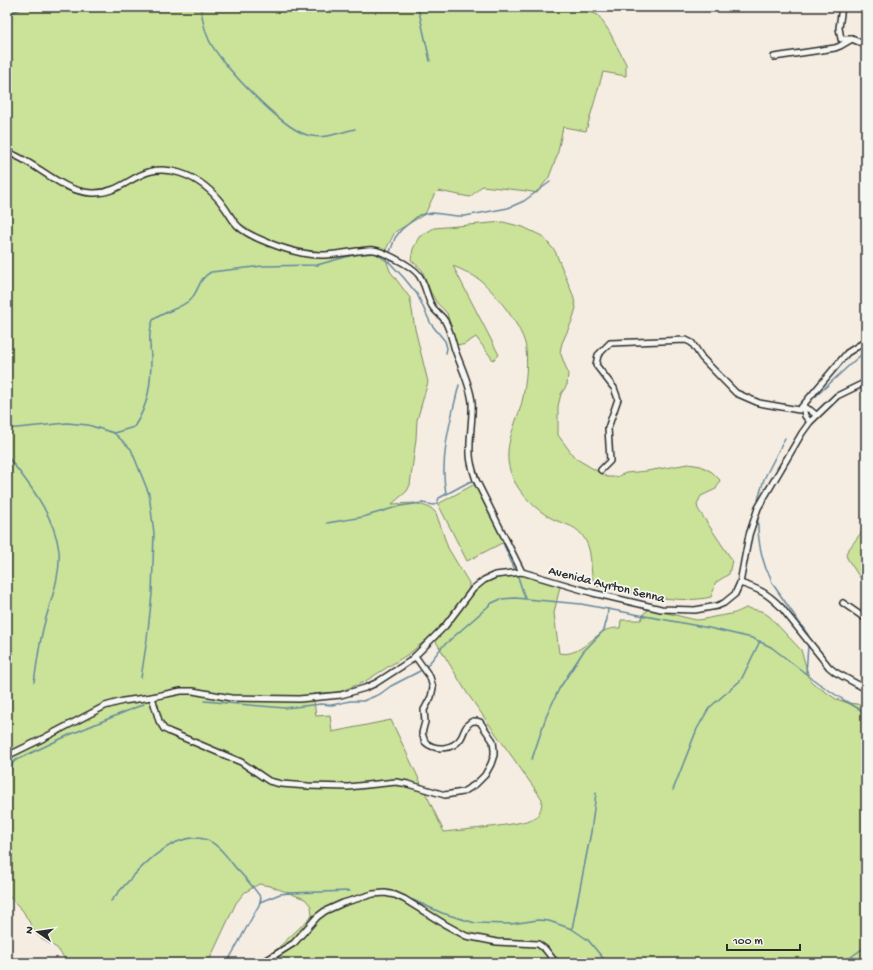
<svg xmlns="http://www.w3.org/2000/svg" width="873" height="970" font-family="'Gochi Hand',sans-serif">
	<rect width="100%" height="100%" fill="#f5ede2"/>
	<filter id="ink" filterUnits="userSpaceOnUse"><feTurbulence type="fractalNoise" baseFrequency=".025" numOctaves="2"/><feDisplacementMap in="SourceGraphic" scale="8" xChannelSelector="R" yChannelSelector="G"/><feConvolveMatrix kernelMatrix="1 2 1 2 8 2 1 2 1" color-interpolation-filters="sRGB"/></filter>
	<g filter="url(#ink)">
		<!-- green -->
		<g fill="#cae399" stroke="#7a8762" fill-rule="evenodd">
			<path d="M 7,7 L 577,7 L 598,15 L 609,31 L 626,64 L 626,76 L 603,72 L 586,131 L 563,127 L 557,156 L 549,177 L 537,193 L 527,191 L 482,186 L 470,197 L 438,191 L 434,195 L 425,214 L 395,232 L 384,253 L 390,271 L 410,298 L 415,329 L 428,382 L 417,420 L 416,439 L 410,485 L 407,491 L 392,504 L 415,503 L 431,508 L 436,513 L 448,548 L 469,583 L 469,588 C 476,585 481,579 487,576 C 510,564 538,576 561,582 L 554,613 L 559,653 C 576,657 589,641 601,633 C 606,629 613,628 620,628 L 621,620 L 641,620 L 644,613 L 650,609 L 696,620 C 704,620 711,617 719,616 C 732,614 734,614 746,608 L 761,611 L 769,616 L 801,650 L 810,680 L 814,684 L 836,699 L 848,703 L 857,704 L 866,707 L 866,963 L 262,963 L 312,916 L 311,906 L 305,899 L 270,886 L 259,884 L 252,888 L 244,893 L 236,903 L 208,963 L 68,963 L 57,948 L 45,941 L 36,934 L 23,911 L 7,894 ZM 432,635 L 467,693 L 542,799 C 542,805 541,812 536,817 C 527,825 460,830 444,832 L 391,720 L 332,732 L 330,715 L 316,716 L 313,694 L 339,692 L 364,682 L 410,653 Z"/>
			<path d="M 503,222 L 523,227 L 542,236 L 555,251 L 573,295 L 576,308 L 572,321 L 562,343 L 560,352 L 568,373 L 567,385 L 561,394 L 558,406 L 558,435 L 575,458 L 607,477 L 616,477 L 626,473 L 647,471 L 688,464 L 701,466 L 712,472 L 720,480 L 716,489 L 701,496 L 697,504 L 698,509 L 732,560 L 729,574 L 715,583 L 714,589 L 711,597 C 679,605 628,592 595,586 C 588,569 595,552 582,535 C 574,524 561,524 551,518 C 536,510 518,492 512,476 C 502,452 512,433 520,409 C 525,393 528,366 526,349 C 525,330 495,292 480,280 C 472,274 462,270 453,266 L 499,355 L 493,360 L 476,337 L 463,345 L 455,344 L 447,313 L 437,303 L 431,293 L 422,270 L 411,260 L 413,249 L 419,237 L 434,228 Z"/>
			<polygon points="475,484 504,542 467,561 438,504"/>
			<polygon points="866,526 866,587 847,558 846,553"/>
		</g>
		<g fill="none" stroke-linecap="round" stroke-linejoin="round">
			<!-- stream -->
			<g stroke="#64879d" stroke-width="1.5">
				<path d="M 201,7 C 202,18 204,29 209,40 C 220,64 282,128 307,135 C 324,140 338,133 355,129"/>
				<polyline points="418,7 430,61"/>
				<polyline points="7,14 26,7"/>
				<polyline points="390,252 395,238 401,230 419,215 433,213 457,216 465,216 508,208 524,201 550,182"/>
				<polyline points="815,397 855,360 866,351"/>
				<polyline points="7,429 67,423 88,425 114,433 131,449 149,494 154,533 152,594 147,639 141,678"/>
				<path d="M 114,433 L 134,427 C 149,404 151,384 151,357 C 150,344 148,332 153,320 C 164,311 181,309 191,299 C 200,289 198,279 211,272 L 263,266 L 317,265 L 353,255 L 375,253 L 390,263 L 404,278 L 417,294 L 431,324 L 445,341 L 447,348 L 446,353"/>
				<path d="M 7,456 C 28,482 55,516 59,551 C 61,576 50,602 44,625 C 39,644 37,664 34,682"/>
				<path d="M 446,493 C 439,460 451,418 459,385"/>
				<polyline points="758,500 764,479 785,438"/>
				<path d="M 758,515 C 757,533 760,552 766,569 C 769,575 771,575 772,583 L 808,635"/>
				<polyline points="327,523 363,517 400,506 422,503 434,505 437,503 439,498 441,497 469,482 474,481"/>
				<polyline points="503,543 514,568"/>
				<polyline points="518,577 525,598"/>
				<polyline points="427,666 442,647 492,603 501,599 515,598 581,604 709,628 752,638 771,647 818,683 842,699 866,713"/>
				<polyline points="806,673 808,646"/>
				<polyline points="204,701 273,707 285,708 321,704 332,705 350,701 363,701 380,694 391,686 420,671"/>
				<polyline points="532,759 546,717 559,689 583,652 604,630 607,619 608,609"/>
				<polyline points="7,780 13,763 16,760 69,735 144,704"/>
				<polyline points="673,790 697,729 709,708 741,680 760,641"/>
				<polyline points="413,900 442,913 475,923 511,924 538,920 549,921 572,929 588,940 607,963"/>
				<path d="M 111,901 C 131,878 169,830 204,839 C 217,842 227,857 235,867 C 244,877 254,887 261,898 L 259,905 L 227,963"/>
				<polyline points="260,902 280,894 290,893 350,891"/>
				<polyline points="572,929 591,832 596,793"/>
				<polyline points="843,963 866,946"/>
			</g>
			<defs>
				<g id="minor">
					<polyline points="842,7 839,28 841,39 851,39"/>
					<polyline points="774,57 835,48 840,46 852,39 866,45"/>
					<path d="M 7,152 C 37,162 60,192 93,193 C 128,194 138,160 180,173 C 199,179 214,192 225,208 C 230,215 233,222 239,227 C 251,238 286,250 302,253 C 320,257 338,254 357,251 C 362,251 368,249 374,250 C 382,251 389,256 396,259 C 404,263 412,267 418,274 C 426,284 426,296 432,306 C 435,312 442,315 445,321 C 450,330 452,340 455,350 C 461,367 470,384 472,402 C 473,419 469,436 470,454 C 470,463 473,471 476,480 L 522,572"/>
					<polyline points="803,407 805,416 810,422"/>
					<polyline points="803,407 810,410 816,415"/>
					<polyline points="601,470 610,461 608,428 618,399 614,388 596,365 598,355 610,343 686,340 692,343 702,358 736,393 759,403 799,410 847,353 866,341"/>
					<path d="M 740,583 C 759,589 767,593 781,607 L 829,667 L 835,672 L 866,689"/>
					<polyline points="843,603 866,619"/>
					<path d="M 152,697 L 159,721 L 164,729 L 170,732 L 241,762 L 269,781 L 281,784 L 308,786 L 348,787 L 396,782 L 408,784 L 445,795 L 463,792 L 476,784 L 485,775 L 491,764 L 494,755 L 494,750 L 493,741 L 480,722 C 477,721 474,720 471,722 C 465,725 464,733 461,738 C 453,750 435,751 425,742 L 422,733 L 425,722 L 424,710 L 431,697 L 433,688 L 430,677 L 415,656"/>
					<polyline points="7,756 40,740 105,706 123,701 152,697 181,691 193,691 231,698 299,699 341,695 365,688 376,683 410,661 445,626 473,589 484,580 495,575 522,572 593,593 661,609 695,610 717,606 724,603 735,594 740,583 749,535 758,508 802,433 810,422 837,396 866,382"/>
					<polyline points="262,963 294,943 317,917 325,911 343,903 373,894 385,893 395,895 404,899 446,925 466,936 497,942 538,944 545,949 556,963"/>
				</g>
			</defs>
			<!-- minor casing -->
			<use href="#minor" stroke="#2b2b2b" stroke-width="8"/>
			<!-- minor -->
			<use href="#minor" stroke="#f6f6f2" stroke-width="5"/>
		</g>
	</g>
	<g text-anchor="middle" stroke-width="3.5" stroke-linejoin="round" paint-order="stroke">
		<!-- street labels -->
		<g font-size="13" fill="#2b2b2b" stroke="#f6f6f2">
			<text transform="translate(607 583) rotate(14)" y="5">Avenida Ayrton Senna</text>
		</g>
	</g>
	<!-- margin -->
	<rect width="873" height="970" fill="none" stroke="#f6f6f2" stroke-width="24"/>
	<rect x="12" y="12" width="849" height="946" fill="none" stroke="#2b2b2b" stroke-width="1.5" filter="url(#ink)"/>
	<!-- north arrow -->
	<g transform="translate(38 932) rotate(283)" stroke="#f6f6f2" stroke-width="3" paint-order="stroke">
	<path d="M0-3L7 15L0 10L-7 15Z" fill="#2b2b2b"/>
	<text y="-6" font-size="11" font-weight="bold" text-anchor="middle" fill="#2b2b2b">N</text>
	</g>
	<!-- scale -->
	<path d="M727 944v6h73v-6" fill="none" stroke="#2b2b2b" stroke-width="2"/>
	<text x="733" y="944" font-size="12" fill="#2b2b2b" stroke="#f6f6f2" stroke-width="3" paint-order="stroke">100 m</text>
</svg>
